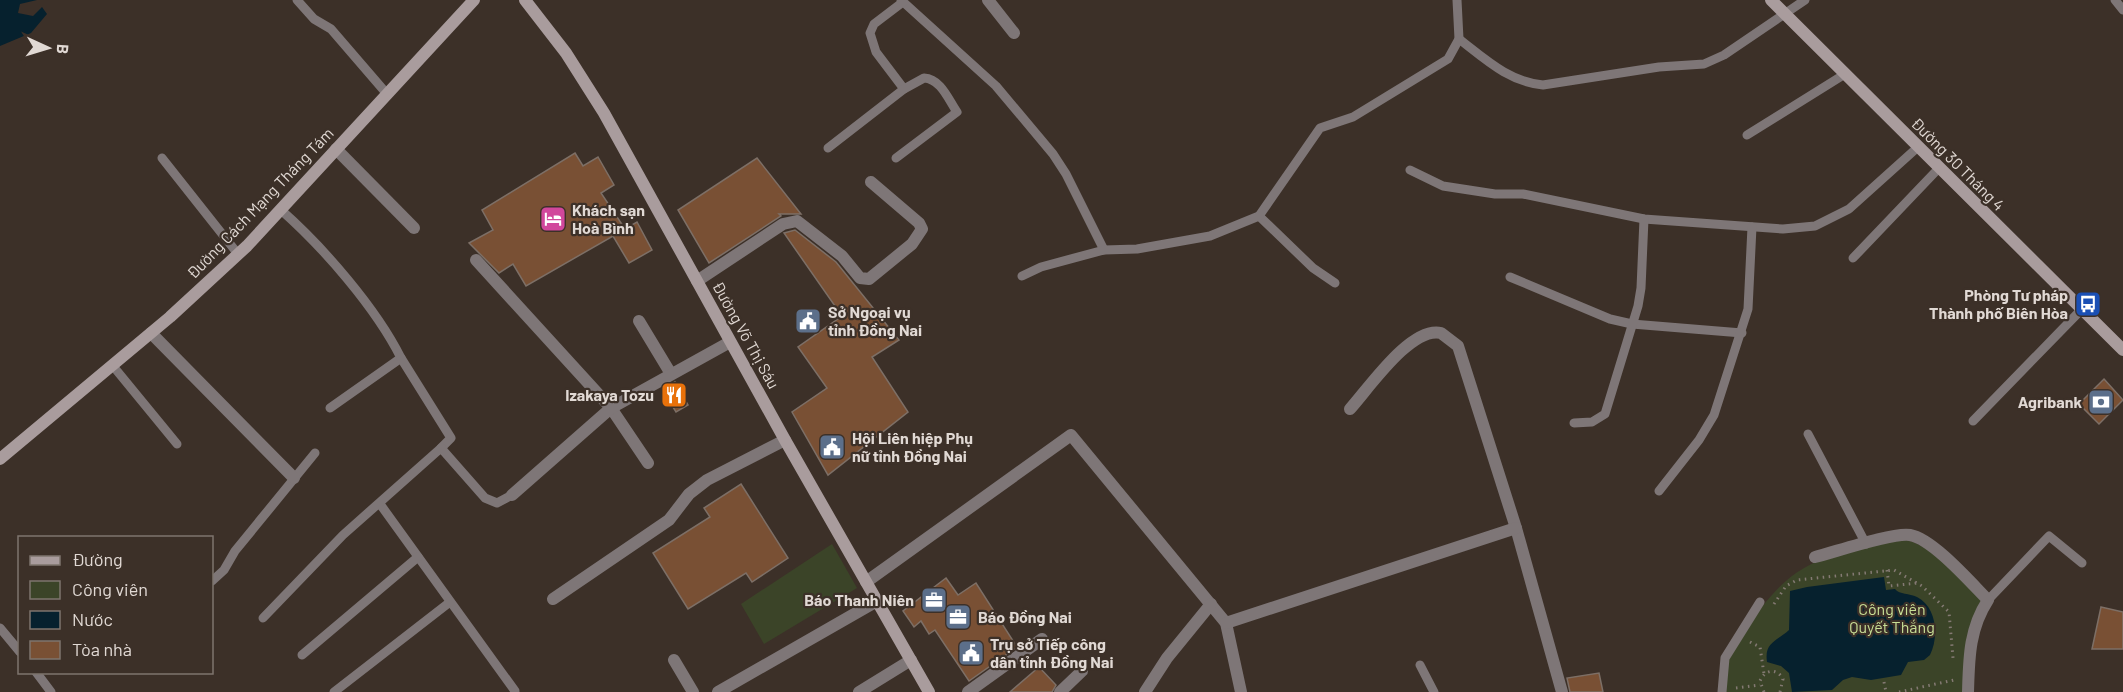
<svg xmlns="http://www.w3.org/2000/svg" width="2123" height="692" font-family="Barlow,sans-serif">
	<rect width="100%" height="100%" fill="#3c3028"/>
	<!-- green -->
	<g fill="#3b4428">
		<path d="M 1903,540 C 1927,540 1967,584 1982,602 C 1964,630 1964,660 1964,692 L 1726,692 C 1727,682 1725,669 1728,660 C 1732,647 1745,632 1752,621 C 1795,556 1832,554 1903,540 Z"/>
		<polygon points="832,544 857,588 764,644 741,604"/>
	</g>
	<!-- water -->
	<g fill="#06212e">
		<polygon points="0,0 37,0 20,4 18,13 33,16 42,7 47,14 31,33 0,46"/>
		<path d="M 1884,577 L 1886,590 L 1895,589 C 1900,595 1909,593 1917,597 C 1937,607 1939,637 1930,655 L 1924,660 L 1908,662 L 1901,675 L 1871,680 L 1852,677 L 1843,680 L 1832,690 L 1792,692 L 1789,673 L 1781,666 L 1767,662 C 1764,642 1777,641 1789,630 L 1790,591 L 1807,587 Z"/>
	</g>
	<!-- building -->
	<g fill="#795034" stroke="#7d6f66" stroke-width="1.5">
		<polygon points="575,153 583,166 598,157 614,185 601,193 625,229 637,222 652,250 629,263 613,236 526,286 513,264 499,273 469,243 493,230 482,210"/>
		<polygon points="757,158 801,214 779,214 781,216 709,263 678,210"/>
		<polygon points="795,230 836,262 899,340 872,357 908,412 828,475 792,412 827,388 798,347 842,316 784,233"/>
		<polygon points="2104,379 2123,400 2099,424 2079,404"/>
		<polygon points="675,382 688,405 676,412 662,389"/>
		<polygon points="741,484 788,558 752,582 746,573 688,609 653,553 710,517 704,508"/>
		<polygon points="946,578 958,595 976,583 1017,647 969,681 935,630 929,634 921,621 914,627 903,611"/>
		<polygon points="2101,607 2123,612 2123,649 2092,649"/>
		<polygon points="1039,667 1056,685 1052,692 1010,692"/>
		<polygon points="1599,673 1603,692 1570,692 1567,678"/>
	</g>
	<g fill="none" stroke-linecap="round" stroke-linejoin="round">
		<!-- path -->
		<g stroke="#847a73" stroke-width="3" stroke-dasharray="1.5 4.5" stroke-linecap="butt">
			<polyline points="1887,570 1889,586 1918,583"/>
			<polyline points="1774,604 1786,586 1797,580 1894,570 1922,586 1949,612 1953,658"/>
			<polyline points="1750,642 1760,647 1764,674"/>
			<polyline points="1884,682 1886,692"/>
			<polyline points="1736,688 1760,685"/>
			<path d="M 1764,692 L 1760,681 C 1765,669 1777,668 1783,679 L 1780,692"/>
			<polyline points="1899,692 1954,680"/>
		</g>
		<!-- service -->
		<g stroke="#7e7677" stroke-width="9">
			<polyline points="297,0 314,19 331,29 387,94"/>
			<polyline points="901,0 996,86 1053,154 1066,174 1104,250"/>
			<polyline points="2115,0 2123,10"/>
			<polyline points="903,2 874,24 870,33 876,52 904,89"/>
			<path d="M 1459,39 C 1485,59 1509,82 1543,85 L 1659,67 L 1704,64 L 1724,55 L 1805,0"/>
			<polyline points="1747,135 1845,74"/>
			<path d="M 828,148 L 904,89 L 924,78 C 941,79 948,99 957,112 L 896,158"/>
			<polyline points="162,158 238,254"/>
			<polyline points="1410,170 1443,186 1495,194 1523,194 1644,219 1783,229 1815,226 1849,209 1918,147"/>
			<path d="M 281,210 C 323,247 376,308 401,358 L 330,408"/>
			<polyline points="1259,216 1313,268 1335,283"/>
			<polyline points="1853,258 1939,168"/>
			<polyline points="1022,276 1041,267 1104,250 1137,249 1210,236 1259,216 1320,128 1353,117 1448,59 1459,39 1457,0"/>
			<polyline points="1510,277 1610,319 1632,324 1742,333"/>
			<polyline points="401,358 451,438 441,448"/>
			<polyline points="113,366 177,444"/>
			<polyline points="1973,421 2081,310"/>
			<polyline points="1574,423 1592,422 1605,414 1638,306 1641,288 1644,219"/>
			<polyline points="1808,434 1866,544"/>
			<polyline points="1659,491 1699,440 1714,415 1748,309 1752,227"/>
			<polyline points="380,504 515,691"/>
			<polyline points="212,581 224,570 235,551 315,453"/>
			<polyline points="1988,600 2049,536 2082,563"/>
			<polyline points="263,618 343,535 441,448 485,498 497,503 512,495"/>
			<polyline points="0,628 20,652"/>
			<polyline points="302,655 418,557"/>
			<polyline points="1420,665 1434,692"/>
			<polyline points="36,672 51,692"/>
			<polyline points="334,692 450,602"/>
			<polyline points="1722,692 1725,658 1760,602"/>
		</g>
		<!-- minor -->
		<g stroke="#7e7677" stroke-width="12">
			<polyline points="988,0 1014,33"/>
			<polyline points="336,149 414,228"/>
			<polyline points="476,260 611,408 648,463"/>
			<polyline points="697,281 783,224 797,221 842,256 860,278 869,279 912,244 922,229 919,223 871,182"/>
			<polyline points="639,321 671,374"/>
			<polyline points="151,333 294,478"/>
			<path d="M 1350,409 C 1369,388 1411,326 1441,333 L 1458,346 L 1516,528 L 1562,692"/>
			<polyline points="512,495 611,408 730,342"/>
			<path d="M 1815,557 C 1835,552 1893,532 1910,535 C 1933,539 1971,583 1988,600 C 1969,629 1969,659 1968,692"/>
			<polyline points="866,582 1071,435 1226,623 1241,692"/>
			<polyline points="553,599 669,520 689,494 707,480 785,440"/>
			<polyline points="1226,623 1516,528"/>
			<polyline points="674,660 693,692"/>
			<polyline points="718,692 877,601"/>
			<polyline points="859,692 911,660"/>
			<polyline points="968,692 1042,639"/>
			<polyline points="1060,692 1082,671"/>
			<polyline points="1145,692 1167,658 1211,604"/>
		</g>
		<!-- secondary -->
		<g stroke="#a99c9d" stroke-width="12">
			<polyline points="525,0 566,53 604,113 785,440 929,692"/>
			<polyline points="1771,0 2123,350"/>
			<polyline points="0,459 170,317 247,246 474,0"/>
		</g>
	</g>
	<!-- icons -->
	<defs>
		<symbol id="hotel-square" viewBox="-11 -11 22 22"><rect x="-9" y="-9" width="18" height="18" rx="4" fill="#d1479c" stroke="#3c3028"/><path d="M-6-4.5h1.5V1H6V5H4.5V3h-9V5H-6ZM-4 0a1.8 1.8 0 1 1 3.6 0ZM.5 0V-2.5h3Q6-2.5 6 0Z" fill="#fff"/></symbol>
		<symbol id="bus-square" viewBox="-11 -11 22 22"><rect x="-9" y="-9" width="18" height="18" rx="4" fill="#1a4fb4" stroke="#3c3028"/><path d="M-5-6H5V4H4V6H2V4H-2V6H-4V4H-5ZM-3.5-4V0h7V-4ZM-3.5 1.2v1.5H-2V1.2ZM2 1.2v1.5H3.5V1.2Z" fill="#fff"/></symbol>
		<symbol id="civic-square" viewBox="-11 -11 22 22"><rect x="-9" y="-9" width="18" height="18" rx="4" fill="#5c6f8a" stroke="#3c3028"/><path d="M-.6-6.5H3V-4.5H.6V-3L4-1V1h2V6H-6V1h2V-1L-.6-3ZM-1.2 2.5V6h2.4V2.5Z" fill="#fff"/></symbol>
		<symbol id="restaurant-square" viewBox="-11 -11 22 22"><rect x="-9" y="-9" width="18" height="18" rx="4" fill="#e8710a" stroke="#3c3028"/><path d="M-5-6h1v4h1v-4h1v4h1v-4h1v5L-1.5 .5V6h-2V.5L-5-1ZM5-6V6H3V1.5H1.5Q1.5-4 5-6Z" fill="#fff"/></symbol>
		<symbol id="bank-square" viewBox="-11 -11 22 22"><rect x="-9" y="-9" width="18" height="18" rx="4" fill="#5c6f8a" stroke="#3c3028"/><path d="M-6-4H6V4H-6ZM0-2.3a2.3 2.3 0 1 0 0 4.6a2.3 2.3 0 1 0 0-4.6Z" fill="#fff"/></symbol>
		<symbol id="office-square" viewBox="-11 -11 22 22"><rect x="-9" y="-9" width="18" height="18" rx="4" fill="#5c6f8a" stroke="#3c3028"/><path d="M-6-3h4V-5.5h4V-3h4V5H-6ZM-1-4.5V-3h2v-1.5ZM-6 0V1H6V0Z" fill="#fff"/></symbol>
	</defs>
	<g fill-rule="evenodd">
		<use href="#hotel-square" x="538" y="204" width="30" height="30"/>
		<use href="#bus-square" x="2073" y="289" width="30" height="30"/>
		<use href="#civic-square" x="793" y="306" width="30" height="30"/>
		<use href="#restaurant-square" x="659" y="380" width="30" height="30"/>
		<use href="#bank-square" x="2086" y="387" width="30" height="30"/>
		<use href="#civic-square" x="817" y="432" width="30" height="30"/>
		<use href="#office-square" x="919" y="585" width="30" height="30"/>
		<use href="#office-square" x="943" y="602" width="30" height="30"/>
		<use href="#civic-square" x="956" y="638" width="30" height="30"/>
	</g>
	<g text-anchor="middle" stroke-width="4.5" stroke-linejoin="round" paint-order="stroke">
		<!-- street labels -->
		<g font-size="16" fill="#e1d9d4" stroke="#3c3028">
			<text transform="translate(1958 164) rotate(45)" y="6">Đường 30 Tháng 4</text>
			<text transform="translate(260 203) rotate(-46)" y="6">Đường Cách Mạng Tháng Tám</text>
			<text transform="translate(746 335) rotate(61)" y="6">Đường Võ Thị Sáu</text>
		</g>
		<!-- poi labels -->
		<g font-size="16" font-weight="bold" fill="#e1d9d4" stroke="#3c3028" text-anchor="start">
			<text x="572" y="216">Khách sạn<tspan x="572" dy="18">Hoà Bình</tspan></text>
			<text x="2068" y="301" text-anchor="end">Phòng Tư pháp<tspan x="2068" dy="18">Thành phố Biên Hòa</tspan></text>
			<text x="828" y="318">Sở Ngoại vụ<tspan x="828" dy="18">tỉnh Đồng Nai</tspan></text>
			<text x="654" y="401" text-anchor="end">Izakaya Tozu</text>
			<text x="2082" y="408" text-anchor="end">Agribank</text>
			<text x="852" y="444">Hội Liên hiệp Phụ<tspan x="852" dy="18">nữ tỉnh Đồng Nai</tspan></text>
			<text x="914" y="606" text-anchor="end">Báo Thanh Niên</text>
			<text x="978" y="623">Báo Đồng Nai</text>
			<text x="990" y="650">Trụ sở Tiếp công<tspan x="990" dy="18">dân tỉnh Đồng Nai</tspan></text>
		</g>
		<!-- park labels -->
		<g font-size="16" fill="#c8df96" stroke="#3c3028">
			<text x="1892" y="615">Công viên<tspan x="1892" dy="18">Quyết Thắng</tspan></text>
		</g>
	</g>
	<!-- legend -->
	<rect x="18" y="536" width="195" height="138" fill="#3c3028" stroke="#7e746d" stroke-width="1.5"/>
	<rect x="30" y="556" width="30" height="9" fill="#a99c9d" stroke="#7e746d" stroke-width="1.5"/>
	<text x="72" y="566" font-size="18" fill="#e1d9d4">Đường</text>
	<rect x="30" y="581" width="30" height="18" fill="#3b4428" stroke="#7e746d" stroke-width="1.5"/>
	<text x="72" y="596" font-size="18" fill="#e1d9d4">Công viên</text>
	<rect x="30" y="611" width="30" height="18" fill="#06212e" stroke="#7e746d" stroke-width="1.5"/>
	<text x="72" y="626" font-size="18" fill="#e1d9d4">Nước</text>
	<rect x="30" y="641" width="30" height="18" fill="#795034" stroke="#7e746d" stroke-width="1.5"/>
	<text x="72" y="656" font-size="18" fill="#e1d9d4">Tòa nhà</text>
	<!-- north arrow -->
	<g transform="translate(48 48) rotate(94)" stroke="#3c3028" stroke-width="4.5" paint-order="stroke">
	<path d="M0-4.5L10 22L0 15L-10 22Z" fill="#e1d9d4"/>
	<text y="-9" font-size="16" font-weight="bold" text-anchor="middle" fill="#e1d9d4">B</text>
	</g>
</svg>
